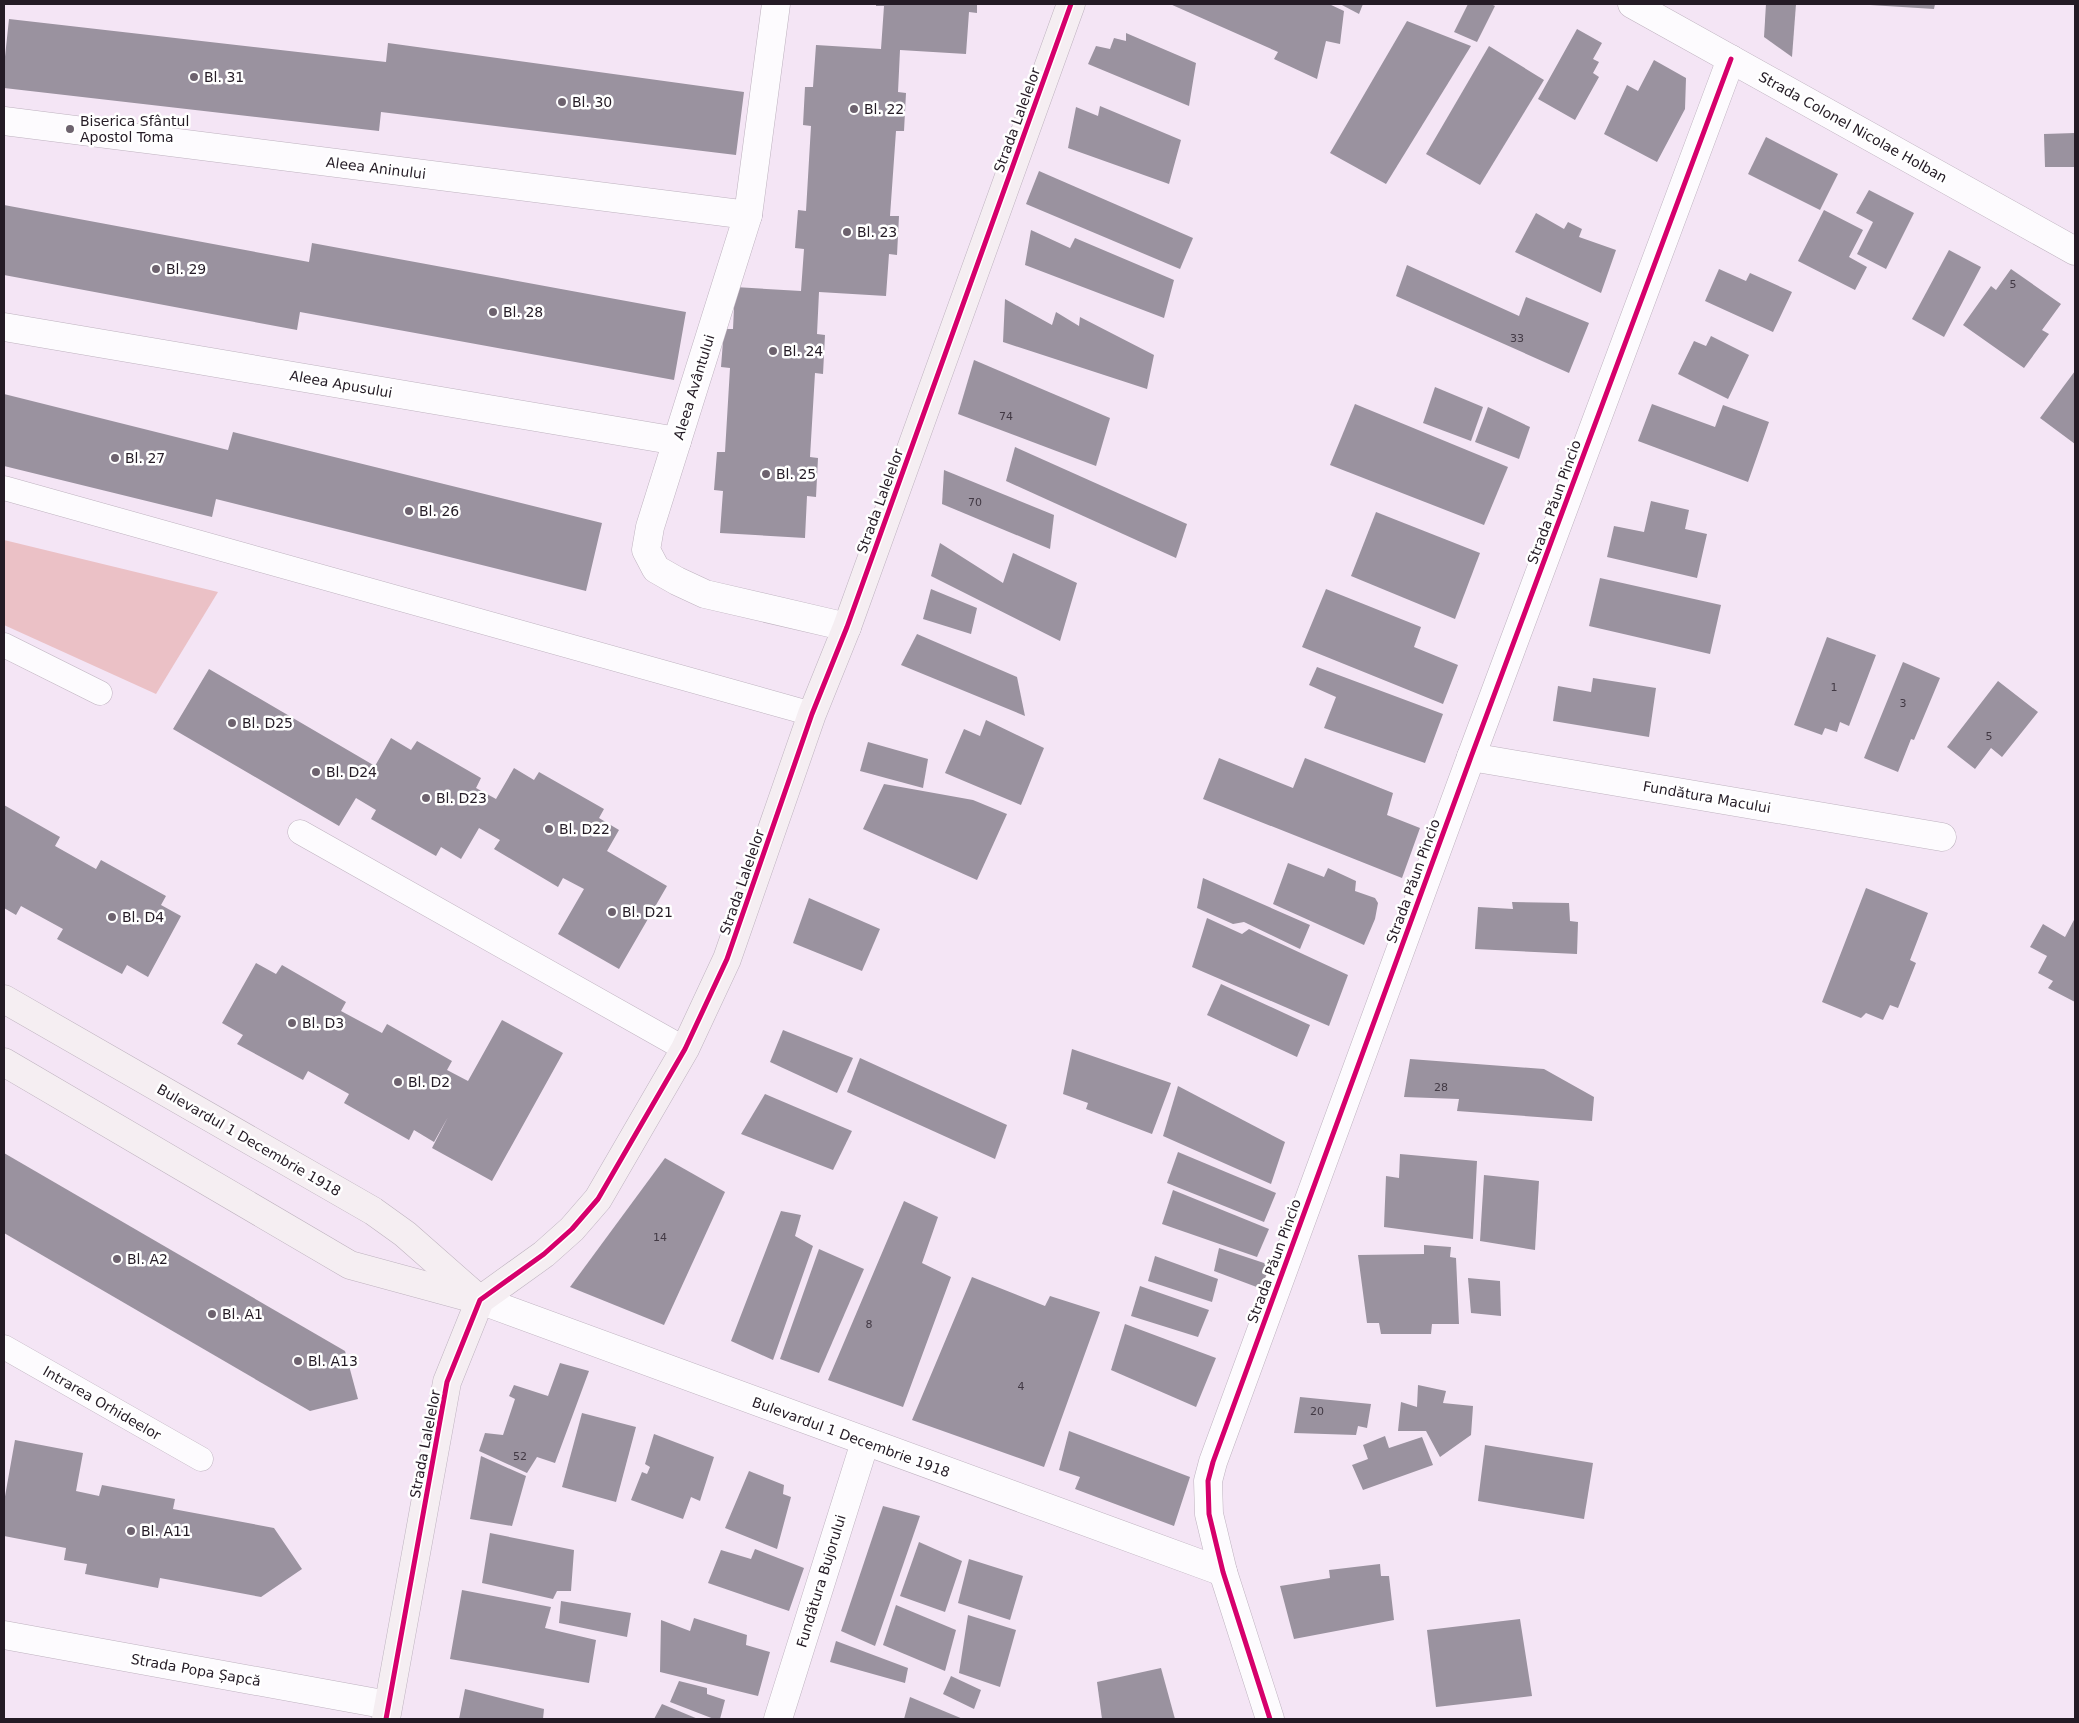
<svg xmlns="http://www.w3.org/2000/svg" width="2079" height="1723" font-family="'DejaVu Sans',sans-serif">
	<rect width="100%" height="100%" fill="#f4e5f5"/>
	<!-- green -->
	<polygon fill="#ebc1c6" points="4,540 218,592 156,694 4,625"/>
	<!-- building -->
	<g fill="#9a929f">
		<polygon points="876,4 977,4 977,13 969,12 966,54 900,50 898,92 906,93 904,131 896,131 890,216 899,216 897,255 889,254 886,296 819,292 817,334 825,335 823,374 815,373 810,457 818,458 816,497 807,496 805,538 720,533 723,491 714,490 717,452 725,452 730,368 721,367 724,329 733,329 735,287 801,291 804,249 795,248 798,210 806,211 811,126 803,125 805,87 813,87 816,45 881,49 884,6 876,6"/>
		<polygon points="1170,4 1329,4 1344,11 1340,44 1326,41 1317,79 1274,59 1278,52"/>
		<polygon points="1340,4 1363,4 1359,14"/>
		<polygon points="1468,4 1491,4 1495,6 1477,42 1454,32"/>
		<polygon points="1766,4 1796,4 1792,57 1764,37"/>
		<polygon points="1870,4 1935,4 1934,9 1870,5"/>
		<polygon points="9,19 386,62 388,43 744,92 736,155 381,112 379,131 4,88 4,66"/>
		<polygon points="1407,21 1471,46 1386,184 1330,153"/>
		<polygon points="1577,29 1602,43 1593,59 1599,62 1593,73 1599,77 1575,120 1538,99"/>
		<polygon points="1126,33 1196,63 1189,106 1088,64 1096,46 1110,49 1114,38 1126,41"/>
		<polygon points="1489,46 1544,80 1480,185 1426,154"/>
		<polygon points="1654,60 1686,78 1685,109 1657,162 1604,134 1627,85 1638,91"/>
		<polygon points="1100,106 1181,140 1169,184 1068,148 1076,107 1098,116"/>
		<polygon points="2075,133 2075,167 2045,167 2044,134"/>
		<polygon points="1766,137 1838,174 1820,210 1748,174"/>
		<polygon points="1039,171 1193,238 1180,269 1026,204"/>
		<polygon points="1869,190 1914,213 1886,269 1857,254 1873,222 1856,213"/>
		<polygon points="4,205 309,262 312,243 686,312 674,380 300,312 297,330 4,275"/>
		<polygon points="1824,210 1863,230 1849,257 1867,267 1855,290 1798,261"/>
		<polygon points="1536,213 1564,229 1568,222 1582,229 1579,237 1616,250 1601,293 1515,252"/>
		<polygon points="1031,230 1070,248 1075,238 1174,280 1164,318 1025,265"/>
		<polygon points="1949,250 1981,267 1944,337 1912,319"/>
		<polygon points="1407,265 1519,316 1526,297 1589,323 1569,373 1396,296"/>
		<polygon points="1719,269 1746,281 1750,273 1792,292 1773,332 1705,301"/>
		<polygon points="2011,269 2061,304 2042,330 2049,334 2024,368 1963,325 1991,286 1996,290"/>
		<polygon points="1005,299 1052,325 1056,312 1079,326 1080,317 1154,355 1147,389 1003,342"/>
		<polygon points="1711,336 1749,355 1728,399 1678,374 1694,341 1706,346"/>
		<polygon points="974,360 1110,418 1096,466 958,414"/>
		<polygon points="2075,371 2075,444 2040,418"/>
		<polygon points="1435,387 1483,407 1471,441 1423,423"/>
		<polygon points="4,394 228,450 233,432 602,523 586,591 216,499 212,517 4,466"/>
		<polygon points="1355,404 1508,467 1484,525 1330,465"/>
		<polygon points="1652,404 1715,427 1723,405 1769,422 1748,482 1638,441"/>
		<polygon points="1488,407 1530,427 1519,459 1475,442"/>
		<polygon points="1015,447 1187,524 1176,558 1006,481"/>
		<polygon points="944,470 1054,515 1050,549 942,504"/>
		<polygon points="1651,501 1689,510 1685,529 1707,534 1697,578 1607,557 1614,526 1644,532"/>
		<polygon points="1376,512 1480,553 1455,619 1351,576"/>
		<polygon points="940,543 1003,583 1013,553 1077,583 1060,641 931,576"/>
		<polygon points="1600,578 1721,605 1710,654 1589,626"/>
		<polygon points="931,589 977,608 971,634 923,619"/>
		<polygon points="1326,589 1421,627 1414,647 1458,665 1443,704 1302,647"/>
		<polygon points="917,634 1017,677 1025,716 901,665"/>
		<polygon points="1827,637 1876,655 1849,726 1840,722 1837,732 1825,728 1822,735 1794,725"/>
		<polygon points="1903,662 1940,678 1914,740 1911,739 1898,772 1864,758"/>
		<polygon points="1317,667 1443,714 1425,763 1324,728 1336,697 1309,685"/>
		<polygon points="209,669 375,766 391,738 411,750 417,741 481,778 476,788 496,799 514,768 534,780 539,772 604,809 599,818 619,830 607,851 667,886 619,969 558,934 584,889 563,878 558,887 494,849 500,840 479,828 461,859 441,847 436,856 371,819 376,810 356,798 339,826 173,729"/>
		<polygon points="1593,678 1656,688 1649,737 1553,721 1558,686 1591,692"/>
		<polygon points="1998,681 2038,712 2002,757 1991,748 1975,769 1947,747"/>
		<polygon points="986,720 1044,748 1021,805 945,773 964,729 980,736"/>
		<polygon points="868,742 928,759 923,788 860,771"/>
		<polygon points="1219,758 1293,788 1305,758 1393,793 1387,815 1420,828 1402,878 1203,799"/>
		<polygon points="884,784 973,800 1007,814 977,880 863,829"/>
		<polygon points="4,805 60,837 55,846 96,869 101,860 166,896 161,905 181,916 148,977 127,965 122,974 57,939 63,929 21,906 16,915 4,908"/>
		<polygon points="1288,863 1324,877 1328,868 1356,881 1355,891 1375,898 1378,903 1375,919 1364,945 1273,904"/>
		<polygon points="1203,878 1310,925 1300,949 1244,922 1233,924 1197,908"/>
		<polygon points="1866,888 1928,913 1910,960 1916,963 1898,1008 1890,1005 1883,1020 1866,1013 1861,1018 1822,1002"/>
		<polygon points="809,898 880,929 862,971 793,943"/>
		<polygon points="1512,902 1569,903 1570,921 1578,922 1577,954 1475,949 1478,907 1513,909"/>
		<polygon points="1207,918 1242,934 1249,929 1348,975 1329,1026 1192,967"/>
		<polygon points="2075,918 2075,1002 2048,988 2053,981 2038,973 2047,956 2030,947 2043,924 2065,937"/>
		<polygon points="256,963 276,974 282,965 346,1002 341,1011 382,1033 387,1024 452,1061 447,1070 468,1081 502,1020 563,1053 492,1181 432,1148 448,1117 434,1142 414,1130 409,1140 344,1103 349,1094 308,1071 303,1080 237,1044 243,1035 222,1023"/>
		<polygon points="1221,984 1310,1025 1297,1057 1207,1015"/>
		<polygon points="783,1030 853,1058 837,1093 770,1062"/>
		<polygon points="1072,1049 1171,1083 1152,1134 1086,1109 1088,1103 1063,1094"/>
		<polygon points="860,1058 1007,1125 995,1159 847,1092"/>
		<polygon points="1410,1059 1544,1069 1594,1097 1592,1121 1457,1111 1459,1099 1404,1097"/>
		<polygon points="1178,1086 1285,1142 1271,1184 1163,1136"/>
		<polygon points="765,1094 852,1131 833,1170 741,1134"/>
		<polygon points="1178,1152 1276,1193 1264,1222 1167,1183"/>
		<polygon points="4,1153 345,1351 358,1399 310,1411 4,1233"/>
		<polygon points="1400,1154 1477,1161 1473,1239 1384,1227 1386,1176 1399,1178"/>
		<polygon points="665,1158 725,1192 664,1325 570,1287"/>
		<polygon points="1484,1175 1539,1181 1535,1250 1480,1241"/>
		<polygon points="1173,1190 1269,1229 1257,1257 1162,1224"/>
		<polygon points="904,1201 938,1217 922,1263 951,1277 903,1407 828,1380"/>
		<polygon points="781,1211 801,1215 795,1236 813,1246 773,1360 731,1341"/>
		<polygon points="1424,1245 1451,1247 1450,1257 1456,1258 1459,1324 1432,1324 1431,1334 1381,1334 1379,1323 1367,1323 1358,1255 1424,1254"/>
		<polygon points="1219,1248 1270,1265 1262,1289 1214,1271"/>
		<polygon points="819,1249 864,1269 819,1373 780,1359"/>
		<polygon points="1155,1256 1218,1279 1212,1302 1148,1281"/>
		<polygon points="972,1277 1045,1306 1050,1296 1100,1312 1044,1467 912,1420"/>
		<polygon points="1468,1278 1500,1281 1501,1316 1471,1313"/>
		<polygon points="1140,1286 1209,1310 1198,1337 1131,1316"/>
		<polygon points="1125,1324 1216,1358 1196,1407 1111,1370"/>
		<polygon points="560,1363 589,1371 555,1463 537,1457 527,1473 479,1451 485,1433 503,1435 515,1399 509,1396 514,1385 548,1396"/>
		<polygon points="1418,1385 1446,1391 1443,1403 1473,1406 1471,1435 1440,1457 1426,1431 1398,1431 1401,1402 1417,1407"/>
		<polygon points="1300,1397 1371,1404 1367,1428 1358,1426 1356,1435 1294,1433"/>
		<polygon points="582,1413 636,1427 616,1502 562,1487"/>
		<polygon points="1069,1431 1190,1477 1174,1526 1075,1489 1080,1477 1059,1470"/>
		<polygon points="654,1434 714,1457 700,1501 691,1497 683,1519 631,1500 642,1472 647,1474 650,1467 645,1464"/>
		<polygon points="1385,1436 1389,1448 1422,1437 1433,1465 1363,1490 1352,1465 1368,1459 1363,1445"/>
		<polygon points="15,1440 83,1453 76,1491 99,1496 102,1485 175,1499 173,1509 274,1528 302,1569 261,1597 160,1578 158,1588 85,1574 87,1564 64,1560 66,1548 4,1536 4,1502"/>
		<polygon points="1485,1445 1593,1463 1584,1519 1478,1501"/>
		<polygon points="481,1456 526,1476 512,1526 470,1519"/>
		<polygon points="749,1471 784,1485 783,1494 791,1497 777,1549 725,1528"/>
		<polygon points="883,1506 920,1516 875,1646 841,1631"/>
		<polygon points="490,1533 574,1550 571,1591 557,1591 553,1599 482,1583"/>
		<polygon points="919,1542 962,1561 945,1612 900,1596"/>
		<polygon points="755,1549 804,1568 789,1611 708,1583 721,1550 751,1559"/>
		<polygon points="969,1559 1023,1576 1010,1620 958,1603"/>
		<polygon points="1380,1564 1381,1576 1389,1576 1394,1620 1294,1639 1280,1586 1330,1578 1329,1570"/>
		<polygon points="462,1590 551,1607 545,1628 596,1640 589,1683 450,1659"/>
		<polygon points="561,1601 631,1613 627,1637 559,1623"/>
		<polygon points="896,1605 956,1630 945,1671 883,1645"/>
		<polygon points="968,1615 1016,1630 1000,1687 959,1673"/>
		<polygon points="694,1618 747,1635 746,1645 770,1652 758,1696 660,1672 661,1620 690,1631"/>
		<polygon points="1520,1619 1532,1696 1436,1707 1427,1630"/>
		<polygon points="836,1641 908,1668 905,1683 830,1662"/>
		<polygon points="1161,1668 1175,1719 1102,1719 1097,1682"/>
		<polygon points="951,1676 981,1690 974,1709 943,1694"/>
		<polygon points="679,1681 707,1688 707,1694 725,1700 720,1719 714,1719 670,1702"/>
		<polygon points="465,1689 544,1709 543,1719 459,1719"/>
		<polygon points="910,1697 963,1719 904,1719"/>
		<polygon points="662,1704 698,1719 654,1719"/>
	</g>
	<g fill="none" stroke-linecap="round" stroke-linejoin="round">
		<defs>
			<g id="lane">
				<polyline points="4,488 812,714"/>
				<polyline points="4,645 100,693"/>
				<polyline points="300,832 685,1049"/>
				<polyline points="4,1347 201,1459"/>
			</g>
			<g id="street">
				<polyline points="776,4 748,215 650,527 646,550 656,569 677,581 705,594 847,627"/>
				<polyline points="1632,4 2075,251"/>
				<polyline points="4,121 748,215"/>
				<polyline points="4,327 677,441"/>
				<polyline points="1471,757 1942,837"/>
				<polyline points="480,1300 1223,1572"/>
				<polyline points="4,1635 388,1705"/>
				<polyline points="778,1719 865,1442"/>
				<polyline points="1270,1719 1223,1572 1209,1514 1208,1481 1213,1462 1471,757 1731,59"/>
			</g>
			<g id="secondary">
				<polyline points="4,999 373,1211 405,1234 480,1300"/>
				<polyline points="4,1062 350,1265 475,1299"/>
				<polyline points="386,1719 447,1382 480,1300 544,1254 572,1229 598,1199 685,1049 727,959 812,714 847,627 1071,4"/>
			</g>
		</defs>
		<!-- lane casing -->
		<use href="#lane" stroke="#beb2bf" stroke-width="25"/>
		<!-- street casing -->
		<use href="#street" stroke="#beb2bf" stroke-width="29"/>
		<!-- secondary casing -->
		<use href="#secondary" stroke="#beb2bf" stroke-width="29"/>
		<!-- lane -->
		<use href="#lane" stroke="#fdfbfe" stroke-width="24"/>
		<!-- street -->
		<use href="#street" stroke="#fdfbfe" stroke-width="28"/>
		<!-- secondary -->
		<use href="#secondary" stroke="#f5eef2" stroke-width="28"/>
		<defs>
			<g id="cycleway">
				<polyline points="386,1719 447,1382 480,1300 544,1254 572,1229 598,1199 685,1049 727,959 812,714 847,627 1071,4"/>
				<polyline points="1270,1719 1223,1572 1209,1514 1208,1481 1213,1462 1471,757 1731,59"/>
			</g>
		</defs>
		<!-- cycleway casing -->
		<use href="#cycleway" stroke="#fff" stroke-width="8"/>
		<!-- cycleway -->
		<use href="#cycleway" stroke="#d6006c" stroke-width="5"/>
	</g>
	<!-- markers -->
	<g fill="#6d626e" stroke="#fff" stroke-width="2">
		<circle cx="194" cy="77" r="5"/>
		<circle cx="562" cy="102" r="5"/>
		<circle cx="854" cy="109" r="5"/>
		<circle cx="70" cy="129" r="5"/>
		<circle cx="847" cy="232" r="5"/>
		<circle cx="156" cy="269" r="5"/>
		<circle cx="493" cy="312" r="5"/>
		<circle cx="773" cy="351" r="5"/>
		<circle cx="115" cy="458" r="5"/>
		<circle cx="766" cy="474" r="5"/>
		<circle cx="409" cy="511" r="5"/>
		<circle cx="232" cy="723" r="5"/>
		<circle cx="316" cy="772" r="5"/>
		<circle cx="426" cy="798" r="5"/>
		<circle cx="549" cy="829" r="5"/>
		<circle cx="612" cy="912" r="5"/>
		<circle cx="112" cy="917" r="5"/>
		<circle cx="292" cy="1023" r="5"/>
		<circle cx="398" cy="1082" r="5"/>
		<circle cx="117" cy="1259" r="5"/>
		<circle cx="212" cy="1314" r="5"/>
		<circle cx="298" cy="1361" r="5"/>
		<circle cx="131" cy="1531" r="5"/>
	</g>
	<g text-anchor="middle" stroke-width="5" stroke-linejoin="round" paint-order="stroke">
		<!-- number labels -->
		<g font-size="11" fill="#423944">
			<text x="2013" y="288">5</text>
			<text x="1517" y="342">33</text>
			<text x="1006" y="420">74</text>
			<text x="975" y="506">70</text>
			<text x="1834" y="691">1</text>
			<text x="1903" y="707">3</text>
			<text x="1989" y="740">5</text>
			<text x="1441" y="1091">28</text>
			<text x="660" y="1241">14</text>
			<text x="869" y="1328">8</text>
			<text x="1021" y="1390">4</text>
			<text x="1317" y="1415">20</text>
			<text x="520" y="1460">52</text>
		</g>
		<!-- poi labels -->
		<g font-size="14" fill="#241b25" stroke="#fff" text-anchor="start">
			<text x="204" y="82">Bl. 31</text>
			<text x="572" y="107">Bl. 30</text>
			<text x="864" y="114">Bl. 22</text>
			<text x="80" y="126">Biserica Sfântul<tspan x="80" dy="16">Apostol Toma</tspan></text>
			<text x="857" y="237">Bl. 23</text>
			<text x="166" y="274">Bl. 29</text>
			<text x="503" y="317">Bl. 28</text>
			<text x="783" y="356">Bl. 24</text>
			<text x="125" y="463">Bl. 27</text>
			<text x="776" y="479">Bl. 25</text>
			<text x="419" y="516">Bl. 26</text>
			<text x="242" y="728">Bl. D25</text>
			<text x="326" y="777">Bl. D24</text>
			<text x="436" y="803">Bl. D23</text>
			<text x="559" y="834">Bl. D22</text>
			<text x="622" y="917">Bl. D21</text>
			<text x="122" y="922">Bl. D4</text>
			<text x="302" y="1028">Bl. D3</text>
			<text x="408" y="1087">Bl. D2</text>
			<text x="127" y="1264">Bl. A2</text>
			<text x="222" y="1319">Bl. A1</text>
			<text x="308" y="1366">Bl. A13</text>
			<text x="141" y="1536">Bl. A11</text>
		</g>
		<!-- street labels -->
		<g font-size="14" fill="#241b25" stroke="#fff">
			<text transform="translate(1017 120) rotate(-70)" y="5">Strada Lalelelor</text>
			<text transform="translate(1853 127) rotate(29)" y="5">Strada Colonel Nicolae Holban</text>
			<text transform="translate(376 168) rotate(7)" y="5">Aleea Aninului</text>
			<text transform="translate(341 384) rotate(10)" y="5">Aleea Apusului</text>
			<text transform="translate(694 387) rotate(-73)" y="5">Aleea Avântului</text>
			<text transform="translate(880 501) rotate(-70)" y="5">Strada Lalelelor</text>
			<text transform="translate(1554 502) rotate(-70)" y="5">Strada Păun Pincio</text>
			<text transform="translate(1707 797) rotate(10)" y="5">Fundătura Macului</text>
			<text transform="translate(1413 881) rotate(-70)" y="5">Strada Păun Pincio</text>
			<text transform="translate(742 882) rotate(-71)" y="5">Strada Lalelelor</text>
			<text transform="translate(249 1140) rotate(30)" y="5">Bulevardul 1 Decembrie 1918</text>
			<text transform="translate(1274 1261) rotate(-70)" y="5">Strada Păun Pincio</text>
			<text transform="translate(102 1403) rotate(30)" y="5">Intrarea Orhideelor</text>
			<text transform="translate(851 1437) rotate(20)" y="5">Bulevardul 1 Decembrie 1918</text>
			<text transform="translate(425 1444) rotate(-79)" y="5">Strada Lalelelor</text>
			<text transform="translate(821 1581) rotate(-73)" y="5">Fundătura Bujorului</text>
			<text transform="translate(196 1670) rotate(10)" y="5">Strada Popa Șapcă</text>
		</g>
	</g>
	<!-- border -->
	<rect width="2079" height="1723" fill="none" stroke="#241b25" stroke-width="10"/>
</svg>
